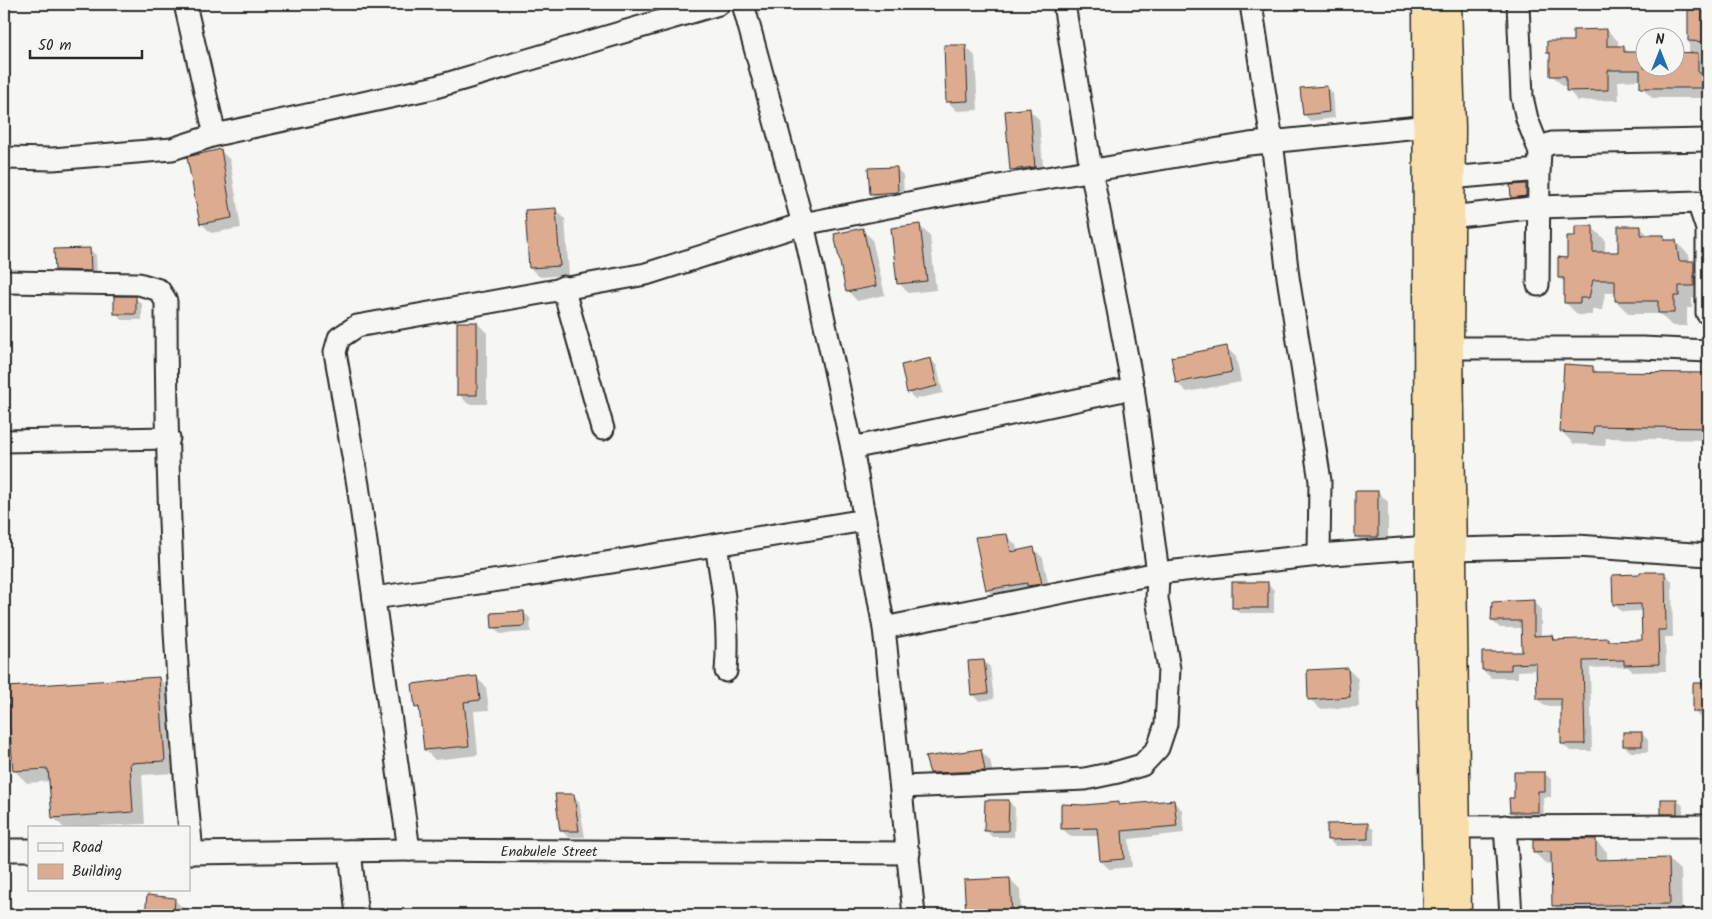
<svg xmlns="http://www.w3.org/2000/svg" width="1712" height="919" font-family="Kalam,sans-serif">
	<rect width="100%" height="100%" fill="#f6f6f2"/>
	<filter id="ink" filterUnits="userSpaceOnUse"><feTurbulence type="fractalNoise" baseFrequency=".02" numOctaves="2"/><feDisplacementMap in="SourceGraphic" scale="10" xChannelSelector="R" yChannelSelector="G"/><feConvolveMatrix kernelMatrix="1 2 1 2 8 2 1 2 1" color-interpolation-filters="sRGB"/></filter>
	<g filter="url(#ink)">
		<!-- shadow -->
		<g fill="#0003">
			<polygon points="1689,10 1708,11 1708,98 1652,98 1642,87 1639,80 1618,81 1619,100 1578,101 1568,90 1568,86 1563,86 1552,75 1552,56 1548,53 1607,30 1618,41 1618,47 1623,47 1630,53 1644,54 1644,68 1674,68 1689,54"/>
			<polygon points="965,46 975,56 978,110 957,111 947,101"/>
			<polygon points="1326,87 1333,93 1335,118 1310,121 1304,114"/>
			<polygon points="1029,110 1039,119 1044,177 1021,180 1012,170 1006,112"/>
			<polygon points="221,151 230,160 241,228 211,233 201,223"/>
			<polygon points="896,168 903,175 904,198 877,199 871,193"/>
			<polygon points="1526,185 1532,191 1532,202 1519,203 1512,197"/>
			<polygon points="555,209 565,219 569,275 540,277 530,268"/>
			<polygon points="920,226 930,236 936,290 908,293 899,283"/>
			<polygon points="1592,227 1605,240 1605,253 1619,254 1640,227 1649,236 1664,237 1669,242 1676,242 1689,255 1690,262 1694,262 1707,275 1707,298 1692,298 1692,308 1687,308 1687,326 1672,326 1660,314 1629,314 1616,301 1616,293 1605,293 1602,310 1592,310 1592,315 1578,315 1565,302 1565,283 1559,278 1576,237"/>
			<polygon points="862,230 872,239 885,295 857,301 848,291"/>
			<polygon points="89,249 96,255 97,277 63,276 56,270"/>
			<polygon points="135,298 142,304 142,320 122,320 116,313"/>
			<polygon points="477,323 487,333 487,404 468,404 459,394"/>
			<polygon points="1226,347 1236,357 1241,382 1187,392 1177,383"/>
			<polygon points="931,360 937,366 943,393 915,399 908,392"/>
			<polygon points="1592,367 1599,373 1708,375 1708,440 1606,438 1605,446 1574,444 1561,431"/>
			<polygon points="1378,492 1388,502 1388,546 1366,546 1356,536"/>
			<polygon points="1007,536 1016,545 1018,552 1034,549 1043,558 1050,592 996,598 987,590"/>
			<polygon points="1664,573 1672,581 1673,637 1665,637 1666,671 1633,672 1628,667 1590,668 1592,751 1570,751 1563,744 1562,706 1545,706 1538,699 1538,670 1518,671 1518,678 1491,678 1483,670 1523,653 1522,628 1500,628 1492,621 1533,602 1541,609 1541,637 1552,636 1557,641 1607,639 1610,642 1643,641 1642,611 1622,612 1614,604"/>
			<polygon points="1267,583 1274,590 1274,613 1239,613 1233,607"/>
			<polygon points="523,612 530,618 531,632 500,634 494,627"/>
			<polygon points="984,661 990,667 994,699 979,701 973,694"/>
			<polygon points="1348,669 1358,679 1359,707 1320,709 1310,699"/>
			<polygon points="159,678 171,691 177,773 142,775 145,824 64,828 53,817 51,781 27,783 14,770"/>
			<polygon points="477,678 486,687 489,710 474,711 478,755 435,760 425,750 421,711 416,707"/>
			<polygon points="1695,684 1708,685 1708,718 1700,718 1694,711"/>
			<polygon points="1642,734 1648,740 1648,752 1631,752 1624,746"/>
			<polygon points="980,750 990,760 994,780 941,783 931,773"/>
			<polygon points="1544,773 1551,779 1551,797 1543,797 1544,818 1517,818 1511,811 1516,800"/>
			<polygon points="573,795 579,802 585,837 568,837 562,831"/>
			<polygon points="1677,800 1683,806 1683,819 1669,820 1663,813"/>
			<polygon points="1008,801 1015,808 1014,837 992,837 986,830"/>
			<polygon points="1174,802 1182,810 1184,833 1129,839 1132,867 1109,869 1101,861 1099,836 1070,836 1062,828 1084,806 1118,803 1122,806"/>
			<polygon points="1367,824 1374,830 1374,845 1335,846 1328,839"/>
			<polygon points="1595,840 1607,852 1607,861 1668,859 1681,871 1682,915 1563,915 1554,906 1553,864 1546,864 1534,852"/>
			<polygon points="1010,879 1020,889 1021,915 967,915 965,881"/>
			<polygon points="148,897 174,899 184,909 184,915 147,915"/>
		</g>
		<!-- building -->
		<g fill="#ddac90" stroke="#2b2b2b">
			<polygon points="1688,9 1708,10 1708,42 1688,41"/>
			<polygon points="1607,29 1607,46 1624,46 1624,52 1644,52 1644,68 1674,68 1674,52 1698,53 1698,73 1708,73 1708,88 1640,88 1640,70 1608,70 1608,90 1566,91 1566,76 1550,76 1550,53 1547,53 1547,41 1573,41 1573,30"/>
			<polygon points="944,45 966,45 968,101 946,102"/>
			<polygon points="1327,86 1329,112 1303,115 1300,88"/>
			<polygon points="1030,108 1035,167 1010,170 1005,111"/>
			<polygon points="221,149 232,218 200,224 187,157"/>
			<polygon points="897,167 898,192 870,194 868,168"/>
			<polygon points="1526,184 1526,196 1511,198 1510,185"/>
			<polygon points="556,208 560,266 529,268 525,210"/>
			<polygon points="920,224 927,281 897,284 891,228"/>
			<polygon points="1575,226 1593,226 1593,252 1618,252 1618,226 1641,226 1641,235 1664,235 1664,240 1676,240 1679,261 1694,261 1694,286 1679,286 1679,296 1674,296 1674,313 1658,313 1658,301 1615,301 1615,280 1593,280 1589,298 1580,298 1580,303 1564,303 1564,278 1558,278 1558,257 1567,258 1567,236 1575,236"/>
			<polygon points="863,228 876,286 846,292 834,234"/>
			<polygon points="90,248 91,271 55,270 54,249"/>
			<rect x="114" y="296" width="22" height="18"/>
			<rect x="457" y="322" width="20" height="73"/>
			<polygon points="1227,346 1232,372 1176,383 1171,357"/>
			<polygon points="931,358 937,386 907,393 901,365"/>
			<polygon points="1564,364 1593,366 1593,372 1708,373 1708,428 1594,426 1593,434 1560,432"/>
			<rect x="1355" y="491" width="23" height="46"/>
			<polygon points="1007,534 1011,552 1034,547 1042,584 1027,586 1027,583 986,590 975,537"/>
			<polygon points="1640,572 1665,572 1666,630 1658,630 1659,664 1624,665 1624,660 1583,661 1585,744 1561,744 1561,699 1537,699 1536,663 1511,664 1511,670 1482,670 1482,652 1522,652 1521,621 1491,621 1492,602 1534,600 1534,636 1552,635 1553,640 1608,638 1608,641 1642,640 1641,604 1613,605 1612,575 1640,574"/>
			<rect x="1232" y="582" width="36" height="26"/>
			<polygon points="524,611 525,626 492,628 491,613"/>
			<polygon points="984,660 988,693 971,695 968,661"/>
			<polygon points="1348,668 1350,697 1308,700 1307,670"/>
			<polygon points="477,676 480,700 464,702 469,746 424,750 419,707 415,708 412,684"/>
			<polygon points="159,677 165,761 130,763 133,812 52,818 48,769 13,771 7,687"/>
			<polygon points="1693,683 1706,683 1705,712 1693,712"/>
			<rect x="1623" y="732" width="19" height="14"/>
			<polygon points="981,749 985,771 930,773 925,757"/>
			<polygon points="1514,772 1545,772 1545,791 1538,791 1538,812 1510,812 1509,798 1514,798"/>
			<polygon points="555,794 574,794 579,831 560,831"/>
			<rect x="1661" y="799" width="16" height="15"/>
			<polygon points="985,800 1009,800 1008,831 984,831"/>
			<polygon points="1174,800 1177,826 1122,831 1124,859 1100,861 1097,828 1061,829 1061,804 1084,805 1119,802 1119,805"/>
			<polygon points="1368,823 1368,839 1327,840 1327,824"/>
			<polygon points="1533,839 1596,839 1596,860 1669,858 1670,904 1552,906 1551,852 1533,853"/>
			<polygon points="1010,878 1012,915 966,915 964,880"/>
			<polygon points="147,895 175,898 174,915 145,915"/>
		</g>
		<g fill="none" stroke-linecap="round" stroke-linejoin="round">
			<defs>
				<g id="minor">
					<polyline points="185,4 215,135"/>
					<polyline points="743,4 803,224 852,448 884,628 914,915"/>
					<polyline points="1064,4 1091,169 1133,388"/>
					<polyline points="1251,4 1272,141 1288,277 1320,481 1319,555"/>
					<polyline points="1518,4 1522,97 1527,119 1540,152"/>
					<polyline points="4,158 53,159 172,149 215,135 432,88 719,4"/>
					<polyline points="1450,178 1539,170"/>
					<polyline points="1450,217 1539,207 1698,202 1707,229 1707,313"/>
					<path d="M 4,282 L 139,284 L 159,290 L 166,301 C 166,485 174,670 192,853"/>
					<polyline points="1538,285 1539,170 1540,152 1544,146 1552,143 1708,140"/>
					<polyline points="563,287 603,429"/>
					<polyline points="1449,348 1642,348 1708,351"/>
					<polyline points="4,441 169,438"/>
					<polyline points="852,448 1133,388 1158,573 1157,599 1169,669 1166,724 1158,748 1142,765 1118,772 1085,779 902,787"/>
					<path d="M 716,545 C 723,587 730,628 726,671"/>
					<polyline points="374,598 521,577 865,520"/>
					<polyline points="884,628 1158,573 1319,555 1429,547 1454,549 1577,546 1708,555"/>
					<polyline points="1505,826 1511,915"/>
					<polyline points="1457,827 1708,826"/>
					<polyline points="4,850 29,850"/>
					<polyline points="409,850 358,485 335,352 339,338 357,326 646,274 803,224 969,191 1249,144 1429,126"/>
					<polyline points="350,851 357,915"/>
					<polyline points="189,853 409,850 909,853"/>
				</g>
				<g id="highway">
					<polyline points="1427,4 1429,575 1438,915"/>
					<polyline points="1447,4 1451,128 1449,348 1457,915"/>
				</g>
			</defs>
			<!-- minor casing -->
			<use href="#minor" stroke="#2b2b2b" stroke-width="25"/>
			<!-- highway casing -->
			<use href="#highway" stroke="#2b2b2b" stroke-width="31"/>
			<!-- minor -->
			<use href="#minor" stroke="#f6f6f2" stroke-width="21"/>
			<!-- highway -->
			<use href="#highway" stroke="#f8deab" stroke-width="28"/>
		</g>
	</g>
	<g text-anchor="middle" stroke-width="4" stroke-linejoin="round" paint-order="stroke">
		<!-- street labels -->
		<g font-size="14" fill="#2b2b2b" stroke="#f6f6f2">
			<text x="549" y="856">Enabulele Street</text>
		</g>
	</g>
	<!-- margin -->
	<rect width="1712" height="919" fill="none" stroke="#f6f6f2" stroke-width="20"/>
	<rect x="10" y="10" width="1692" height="899" fill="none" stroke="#2b2b2b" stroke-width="2" filter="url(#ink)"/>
	<!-- legend -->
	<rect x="28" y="826" width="162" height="65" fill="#f6f6f2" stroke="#a5a5a2"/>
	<rect x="38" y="843" width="25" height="8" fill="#f6f6f2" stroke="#a5a5a2"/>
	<text x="72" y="852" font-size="15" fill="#2b2b2b">Road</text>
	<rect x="38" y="864" width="25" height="15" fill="#ddac90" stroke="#a5a5a2"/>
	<text x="72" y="876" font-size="15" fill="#2b2b2b">Building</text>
	<!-- north arrow -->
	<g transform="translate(1660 52)"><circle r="24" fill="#f6f6f2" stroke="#a5a5a2"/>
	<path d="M0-4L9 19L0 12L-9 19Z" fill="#1f6fb2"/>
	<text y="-8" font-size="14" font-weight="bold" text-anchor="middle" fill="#2b2b2b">N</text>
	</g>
	<!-- scale -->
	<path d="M30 50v8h112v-8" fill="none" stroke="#2b2b2b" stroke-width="2.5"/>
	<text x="38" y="50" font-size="15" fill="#2b2b2b" stroke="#f6f6f2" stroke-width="4" paint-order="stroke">50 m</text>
</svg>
